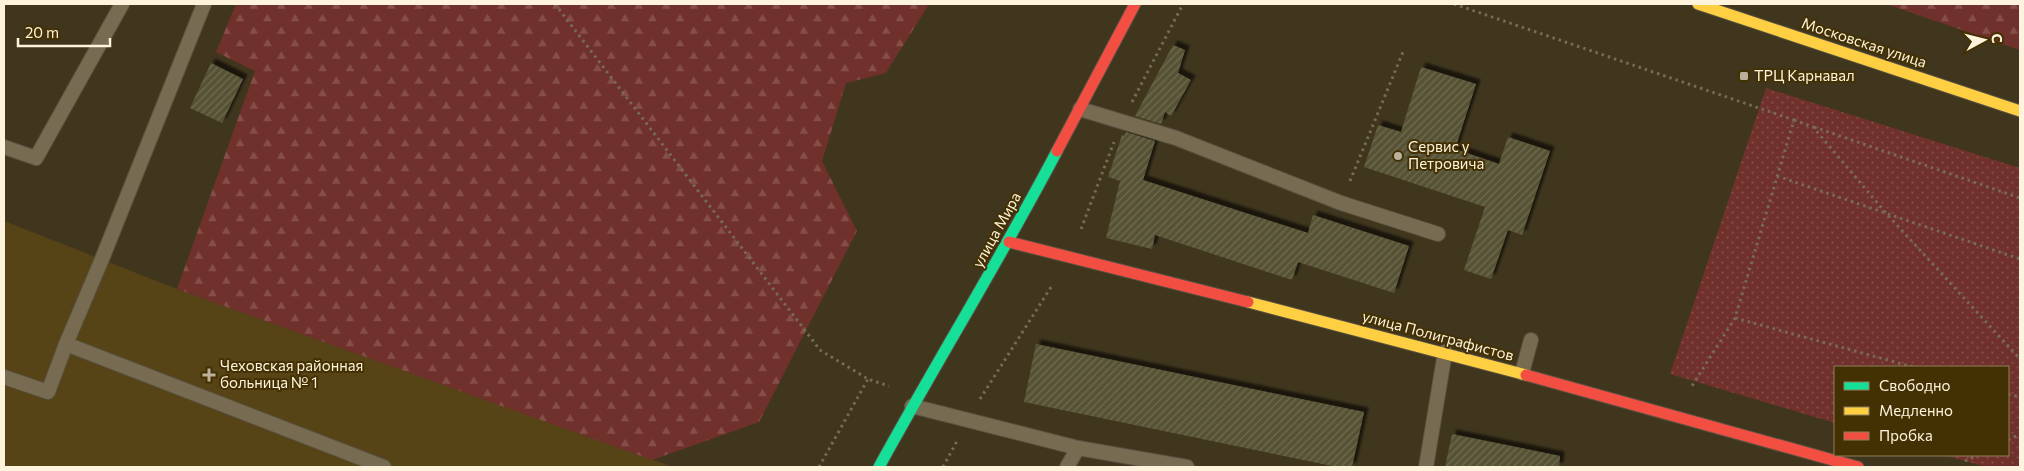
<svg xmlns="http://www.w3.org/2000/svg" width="2024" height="471" font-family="Commissioner,sans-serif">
	<defs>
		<pattern id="forest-firs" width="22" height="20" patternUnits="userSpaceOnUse" patternTransform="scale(1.25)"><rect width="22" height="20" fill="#70302b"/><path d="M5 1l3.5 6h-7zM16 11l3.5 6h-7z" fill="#854e49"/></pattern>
		<pattern id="park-dots" width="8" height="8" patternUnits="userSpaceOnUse" patternTransform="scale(1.25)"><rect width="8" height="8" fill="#70302b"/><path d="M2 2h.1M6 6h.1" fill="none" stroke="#854e49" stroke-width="1.8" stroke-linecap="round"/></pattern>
		<pattern id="building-hatch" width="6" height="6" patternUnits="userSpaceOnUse" patternTransform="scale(1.25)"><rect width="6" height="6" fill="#575235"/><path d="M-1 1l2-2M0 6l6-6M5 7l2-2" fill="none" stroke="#706b52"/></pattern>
		<filter id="shadow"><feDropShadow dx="4.5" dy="-4.5" stdDeviation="1" flood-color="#0009"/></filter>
	</defs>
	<rect width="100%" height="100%" fill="#40361e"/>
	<!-- built -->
	<polygon fill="#564316" points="4,221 177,289 673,467 4,467"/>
	<!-- forest -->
	<g fill="url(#forest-firs)">
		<polygon points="236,4 929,4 886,73 846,83 822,161 857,231 759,422 652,460 177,289 255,71 216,52"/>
		<polygon points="1886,4 2020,4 2020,50"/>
	</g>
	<!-- park -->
	<polygon fill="url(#park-dots)" points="1766,88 2020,168 2020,467 1987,467 1944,455 2008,455 2008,367 1835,367 1835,423 1670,374"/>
	<!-- building -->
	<g fill="url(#building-hatch)" filter="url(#shadow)">
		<polygon points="1173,45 1185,50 1178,73 1191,80 1171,116 1165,112 1161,124 1135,116"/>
		<polygon points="211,63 243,79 222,123 190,108"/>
		<polygon points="1421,67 1476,84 1455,149 1499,164 1508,137 1550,151 1522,235 1508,230 1491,279 1464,270 1485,207 1364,167 1378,125 1401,132"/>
		<polygon points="1126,132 1155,141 1143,180 1308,233 1313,215 1409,246 1394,293 1298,262 1292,280 1155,235 1152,249 1106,238 1120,181 1108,177 1122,135 1124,136"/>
		<polygon points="1036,344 1364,412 1352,467 1337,467 1024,402"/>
		<polygon points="1452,434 1560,456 1559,467 1445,467"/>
	</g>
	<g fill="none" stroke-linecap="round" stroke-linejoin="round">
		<defs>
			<g id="lane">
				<polyline points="204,4 102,259 66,344 384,467"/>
				<polyline points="1080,109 1176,138 1341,203 1438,234"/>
				<polyline points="4,147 36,158 122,4"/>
				<polyline points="1522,373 1531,340"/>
				<polyline points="4,377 48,392 66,344"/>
				<polyline points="912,406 1078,448 1187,467"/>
				<polyline points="1067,467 1078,448"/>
				<polyline points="1426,467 1445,352"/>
			</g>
			<path id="fast" d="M 879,467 C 937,361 1001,258 1057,151"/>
			<g id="slow">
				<polyline points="1698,4 2020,111"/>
				<polyline points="1248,302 1526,375"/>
			</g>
			<g id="jam">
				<polyline points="1057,151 1135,4"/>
				<polyline points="1009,242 1248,302"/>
				<polyline points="1526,375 1858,467"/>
			</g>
		</defs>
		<!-- lane casing -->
		<use href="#lane" stroke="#595141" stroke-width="16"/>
		<!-- fast casing -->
		<use href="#fast" stroke="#595141" stroke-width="13"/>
		<!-- slow casing -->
		<use href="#slow" stroke="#595141" stroke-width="13"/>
		<!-- jam casing -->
		<use href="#jam" stroke="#595141" stroke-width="13"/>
		<!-- path -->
		<g stroke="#766c55" stroke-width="3" stroke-dasharray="2.5 4" stroke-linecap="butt">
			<polyline points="555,4 820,350 868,379 889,386"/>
			<polyline points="1454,4 1794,120 1735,318 1690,389"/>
			<polyline points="1132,102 1183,4"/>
			<polyline points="1794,120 1813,127 1885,212 2020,359"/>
			<polyline points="1814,127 2020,198"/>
			<polyline points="1777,176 2020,259"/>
			<polyline points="1350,181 1403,52"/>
			<polyline points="1081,229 1114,142"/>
			<polyline points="1735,318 1913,367"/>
			<polyline points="2008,394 2020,397"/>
			<polyline points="980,399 1053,284"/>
			<polyline points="2008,440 2020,434"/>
			<polyline points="1965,461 1978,455"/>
			<polyline points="819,467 868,379"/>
			<polyline points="943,467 957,441"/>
		</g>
		<!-- lane -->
		<use href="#lane" stroke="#776c51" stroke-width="14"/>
		<!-- fast -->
		<use href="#fast" stroke="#16e098" stroke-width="11"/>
		<!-- slow -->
		<use href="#slow" stroke="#ffcf43" stroke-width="11"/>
		<!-- jam -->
		<use href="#jam" stroke="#f24e42" stroke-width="11"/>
	</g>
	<!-- markers -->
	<g fill="#bcb19a" stroke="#443103" stroke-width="2">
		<rect x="1739" y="71" width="10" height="10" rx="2.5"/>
		<circle cx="1398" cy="156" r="5"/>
		<path d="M206.5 367.5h5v5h5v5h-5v5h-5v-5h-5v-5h5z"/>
	</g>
	<g text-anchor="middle" stroke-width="4" stroke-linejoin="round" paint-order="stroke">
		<!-- street labels -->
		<g font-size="15" fill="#fef3dc" stroke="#443103">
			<text transform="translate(1864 43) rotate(18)" y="5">Московская улица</text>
			<text transform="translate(997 230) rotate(-61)" y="5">улица Мира</text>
			<text transform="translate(1438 336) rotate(15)" y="5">улица Полиграфистов</text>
		</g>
		<!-- poi labels -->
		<g font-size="15" fill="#fef3dc" stroke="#443103" text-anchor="start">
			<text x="1754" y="81">ТРЦ Карнавал</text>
			<text x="1408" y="152">Сервис у<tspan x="1408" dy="17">Петровича</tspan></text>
			<text x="220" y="371">Чеховская районная<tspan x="220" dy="17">больница № 1</tspan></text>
		</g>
	</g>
	<!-- border -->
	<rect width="2024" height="471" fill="none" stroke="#fef3dc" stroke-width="10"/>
	<!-- legend -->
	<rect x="1834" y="366" width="175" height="90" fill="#443103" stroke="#8e7f5a"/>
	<rect x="1844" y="382" width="25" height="8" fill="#16e098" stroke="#8e7f5a"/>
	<text x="1879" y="391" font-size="15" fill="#fef3dc">Свободно</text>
	<rect x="1844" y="407" width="25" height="8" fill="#ffcf43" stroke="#8e7f5a"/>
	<text x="1879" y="416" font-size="15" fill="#fef3dc">Медленно</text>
	<rect x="1844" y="432" width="25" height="8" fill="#f24e42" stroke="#8e7f5a"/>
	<text x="1879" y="441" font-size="15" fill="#fef3dc">Пробка</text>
	<!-- north arrow -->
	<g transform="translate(1984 40) rotate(83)" stroke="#443103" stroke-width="4" paint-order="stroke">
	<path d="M0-4L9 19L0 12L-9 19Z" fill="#fef3dc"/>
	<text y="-8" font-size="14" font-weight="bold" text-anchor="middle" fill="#fef3dc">С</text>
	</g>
	<!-- scale -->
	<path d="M18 38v8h92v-8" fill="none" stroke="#fef3dc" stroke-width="2.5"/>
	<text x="25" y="38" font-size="15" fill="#fef3dc" stroke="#443103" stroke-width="4" paint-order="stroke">20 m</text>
</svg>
